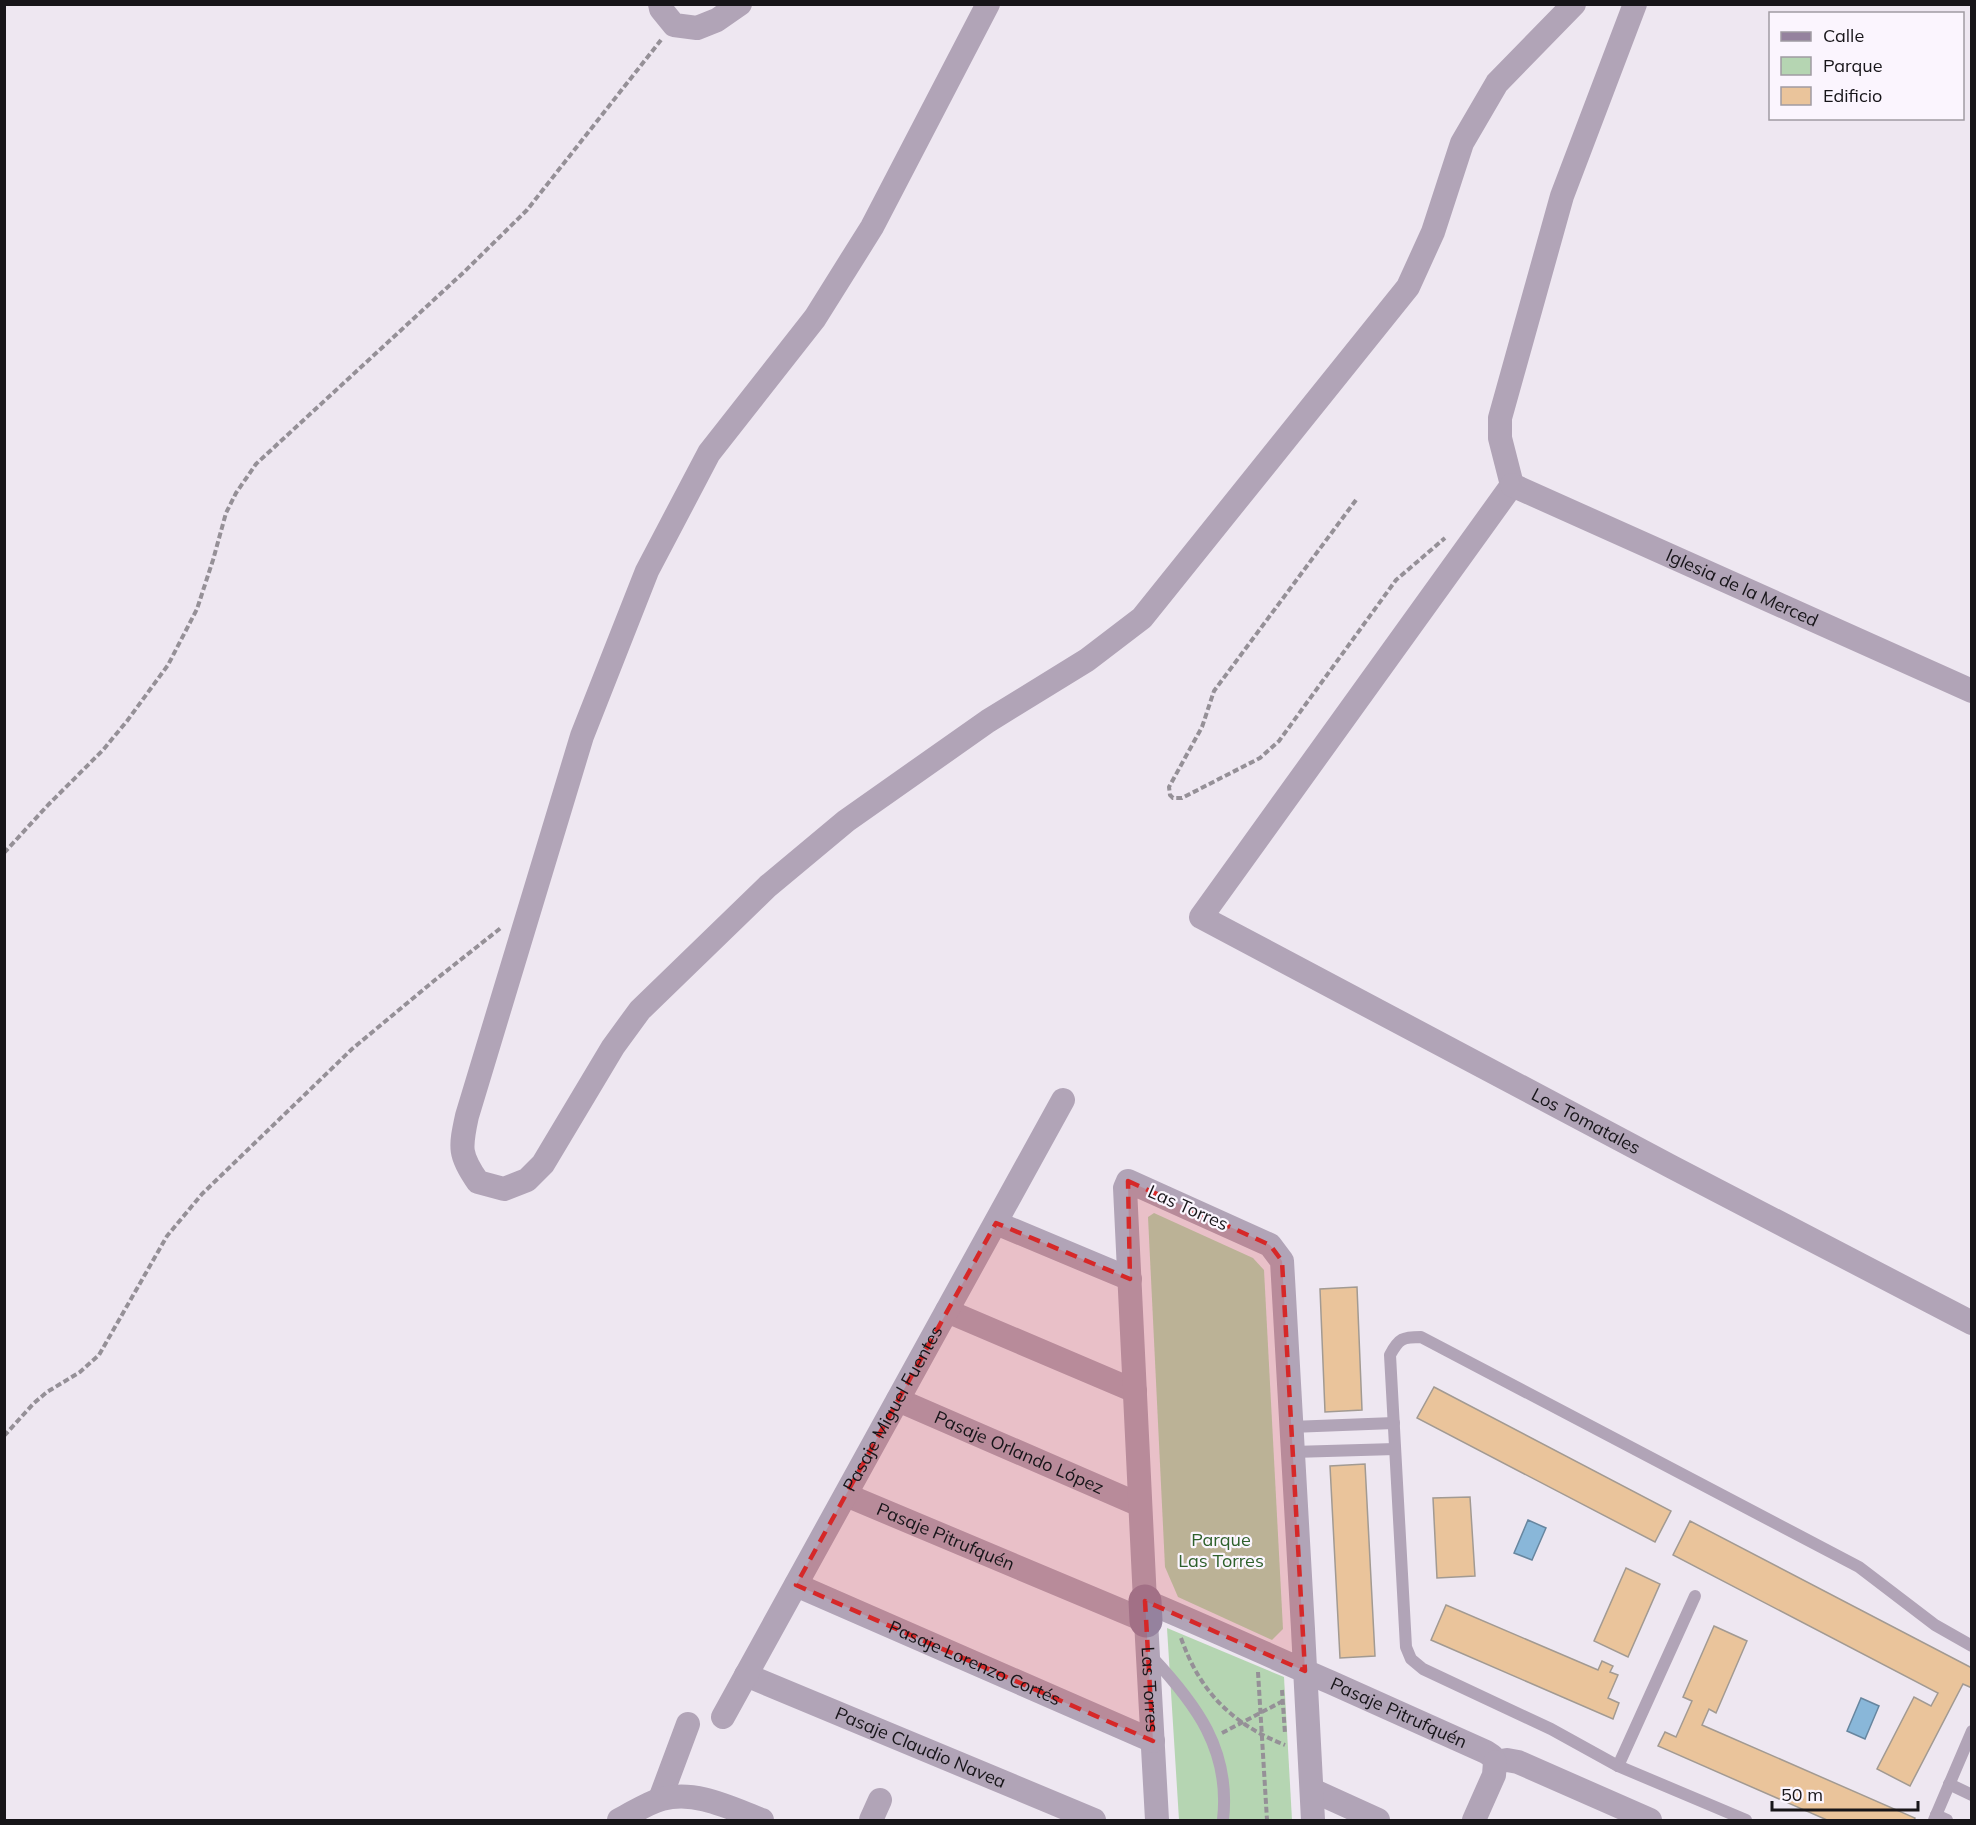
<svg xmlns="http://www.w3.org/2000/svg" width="1976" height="1825" font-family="Mulish,sans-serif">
	<rect width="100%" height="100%" fill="#eee7f1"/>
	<!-- green -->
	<g fill="#b5d5b2">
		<polygon points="1154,1213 1253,1258 1264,1270 1283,1629 1272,1640 1178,1597 1165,1567 1148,1217"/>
		<polygon points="1167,1628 1284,1677 1292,1820 1179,1820"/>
	</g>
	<!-- water -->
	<g fill="#89b7d9" stroke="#67869f" stroke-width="1.5">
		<polygon points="1528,1520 1546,1528 1532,1560 1514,1553"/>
		<polygon points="1861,1698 1879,1706 1865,1739 1847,1731"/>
	</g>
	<!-- building -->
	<g fill="#eac49b" stroke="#a29a92" stroke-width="1.5">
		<polygon points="1357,1287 1362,1410 1325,1412 1320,1289"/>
		<polygon points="1434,1387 1671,1511 1655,1542 1417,1418"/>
		<polygon points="1365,1464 1375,1656 1340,1658 1330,1466"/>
		<polygon points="1470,1497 1475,1576 1437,1578 1433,1498"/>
		<polygon points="1690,1521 1972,1668 1972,1688 1963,1684 1910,1786 1877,1769 1914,1697 1931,1706 1938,1693 1673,1555"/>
		<polygon points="1626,1568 1660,1584 1628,1657 1594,1641"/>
		<polygon points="1446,1605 1598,1670 1602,1661 1613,1666 1610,1672 1618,1675 1608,1698 1619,1703 1613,1719 1431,1640"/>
		<polygon points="1714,1626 1747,1641 1716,1713 1709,1709 1702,1725 1915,1818 1914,1820 1827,1820 1658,1746 1665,1732 1676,1737 1692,1701 1683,1697"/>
	</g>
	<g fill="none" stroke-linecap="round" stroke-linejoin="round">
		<!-- path -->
		<g stroke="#959097" stroke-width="4" stroke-dasharray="6 3" stroke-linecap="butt">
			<polyline points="1356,500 1214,691 1202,727 1169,787 1170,795 1173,798 1182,798 1260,758 1279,741 1396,580 1445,538"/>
			<polyline points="4,853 48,805 103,750 127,721 168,665 197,609 213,560 226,513 236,493 256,464 464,272 527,210 661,40"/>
			<polyline points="4,1436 34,1403 47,1392 80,1372 99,1355 167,1236 202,1194 352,1049 435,980 502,927"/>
			<path d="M 1181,1638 C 1200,1692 1232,1724 1285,1745"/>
			<polyline points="1258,1672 1267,1820"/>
			<polyline points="1282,1690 1285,1734"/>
			<polyline points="1222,1733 1283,1701"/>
		</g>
		<!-- lane -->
		<g stroke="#b1a4b7" stroke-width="12">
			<polyline points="1291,1427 1394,1423"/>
			<polyline points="1293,1452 1395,1449"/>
			<path d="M 1151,1656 C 1196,1704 1231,1750 1223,1820"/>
			<polyline points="1618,1766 1695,1596"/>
			<polyline points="1949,1784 1972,1795"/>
			<polyline points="1936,1815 1947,1820"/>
			<path d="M 1746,1820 L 1618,1766 L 1551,1729 L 1423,1669 L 1411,1659 L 1406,1647 L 1390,1355 C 1399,1338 1403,1337 1421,1337 L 1859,1567 L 1935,1625 L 1972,1646"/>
			<polyline points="1934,1820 1972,1731"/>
		</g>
		<!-- street -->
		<g stroke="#b1a4b7" stroke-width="24">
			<polyline points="660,4 661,9 674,25 697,28 717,20 740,4"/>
			<path d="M 988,4 L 872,227 L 815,318 L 709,453 L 647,571 L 582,736 L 467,1116 C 460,1148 459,1155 478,1182 L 504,1189 L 527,1180 L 543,1164 L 613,1047 L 640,1010 L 768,886 L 846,821 L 988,721 L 1087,660 L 1142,618 L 1408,287 L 1433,232 L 1462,143 L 1497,83 L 1574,4"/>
			<path id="s1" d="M 1512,485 L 1201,917 L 1672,1167 L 1972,1323"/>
			<polyline points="1512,485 1500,438 1500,418 1562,196 1635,4"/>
			<path id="s2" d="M 1512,485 L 1972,691"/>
			<polyline points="996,1223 1130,1279"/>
			<polyline points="947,1311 1135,1391"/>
			<path id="s3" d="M 898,1400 L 1140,1505"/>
			<path id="s4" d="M 846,1495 L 1146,1621 L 1157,1820"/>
			<path id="s5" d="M 796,1585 L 1153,1741"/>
			<path id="s6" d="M 746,1675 L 1094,1820"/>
			<path id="s7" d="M 723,1717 L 1063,1100"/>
			<polyline points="1495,1762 1507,1760 1518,1762 1650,1820"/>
			<polyline points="1312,1790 1378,1820"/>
			<polyline points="660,1799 688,1724"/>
			<path d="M 619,1820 C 633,1813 647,1803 662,1799 C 696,1790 730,1808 762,1820"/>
			<polyline points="871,1820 880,1800"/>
			<path id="s8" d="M 1313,1820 C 1310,1757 1306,1693 1303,1629 L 1282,1261 L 1270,1245 L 1128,1181 L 1125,1188 L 1145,1601 C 1207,1627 1268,1655 1330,1682 L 1486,1752 L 1492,1756 L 1495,1762"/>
			<polyline points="1474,1820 1494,1775 1495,1762"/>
		</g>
		<!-- secondary -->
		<polyline stroke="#95829e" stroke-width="33" points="1145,1601 1146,1621"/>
	</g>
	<!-- marked area -->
	<path fill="#d62828" fill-opacity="0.2" stroke="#d62828" stroke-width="4.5" stroke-dasharray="12 8" stroke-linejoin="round" d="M 1128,1181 L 1270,1245 L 1282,1261 L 1305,1671 L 1145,1601 L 1153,1741 L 796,1585 L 996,1223 L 1130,1279 Z"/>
	<g text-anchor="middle" stroke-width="4.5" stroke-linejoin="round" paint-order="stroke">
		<!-- street labels -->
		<g font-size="18" fill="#171519" stroke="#fbf5fe">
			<text dy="6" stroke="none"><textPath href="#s2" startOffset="252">Iglesia de la Merced</textPath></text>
			<text dy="6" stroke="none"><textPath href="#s1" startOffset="968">Los Tomatales</textPath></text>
			<text transform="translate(1188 1208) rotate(24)" y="6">Las Torres</text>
			<text dy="6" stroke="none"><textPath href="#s7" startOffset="352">Pasaje Miguel Fuentes</textPath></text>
			<text dy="6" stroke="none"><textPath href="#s3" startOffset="132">Pasaje Orlando López</textPath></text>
			<text dy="6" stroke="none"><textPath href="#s4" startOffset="108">Pasaje Pitrufquén</textPath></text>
			<text dy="6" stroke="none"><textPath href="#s5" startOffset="195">Pasaje Lorenzo Cortés</textPath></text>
			<text dy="6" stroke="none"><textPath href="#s4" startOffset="394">Las Torres</textPath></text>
			<text dy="6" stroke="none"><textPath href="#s8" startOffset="1434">Pasaje Pitrufquén</textPath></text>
			<text dy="6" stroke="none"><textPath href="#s6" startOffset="189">Pasaje Claudio Navea</textPath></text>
		</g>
		<!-- park labels -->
		<g font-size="18" fill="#2e602b" stroke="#fbf5fe">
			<text x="1221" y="1546">Parque<tspan x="1221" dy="21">Las Torres</tspan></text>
		</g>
	</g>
	<!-- border -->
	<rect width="1976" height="1825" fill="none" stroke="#171519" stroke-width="12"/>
	<!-- legend -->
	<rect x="1769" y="12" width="195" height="108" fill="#fbf5fe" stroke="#a09ba2" stroke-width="1.5"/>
	<rect x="1781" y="32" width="30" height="9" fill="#95829e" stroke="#a09ba2" stroke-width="1.5"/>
	<text x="1823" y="42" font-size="18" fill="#171519">Calle</text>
	<rect x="1781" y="57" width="30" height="18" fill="#b5d5b2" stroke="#a09ba2" stroke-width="1.5"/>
	<text x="1823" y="72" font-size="18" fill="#171519">Parque</text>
	<rect x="1781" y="87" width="30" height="18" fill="#eac49b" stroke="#a09ba2" stroke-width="1.5"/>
	<text x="1823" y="102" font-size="18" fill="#171519">Edificio</text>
	<!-- scale -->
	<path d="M1772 1801v9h146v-9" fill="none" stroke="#171519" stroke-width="3"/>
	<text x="1781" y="1801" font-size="18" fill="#171519" stroke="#fbf5fe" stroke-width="4.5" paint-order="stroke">50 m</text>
</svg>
